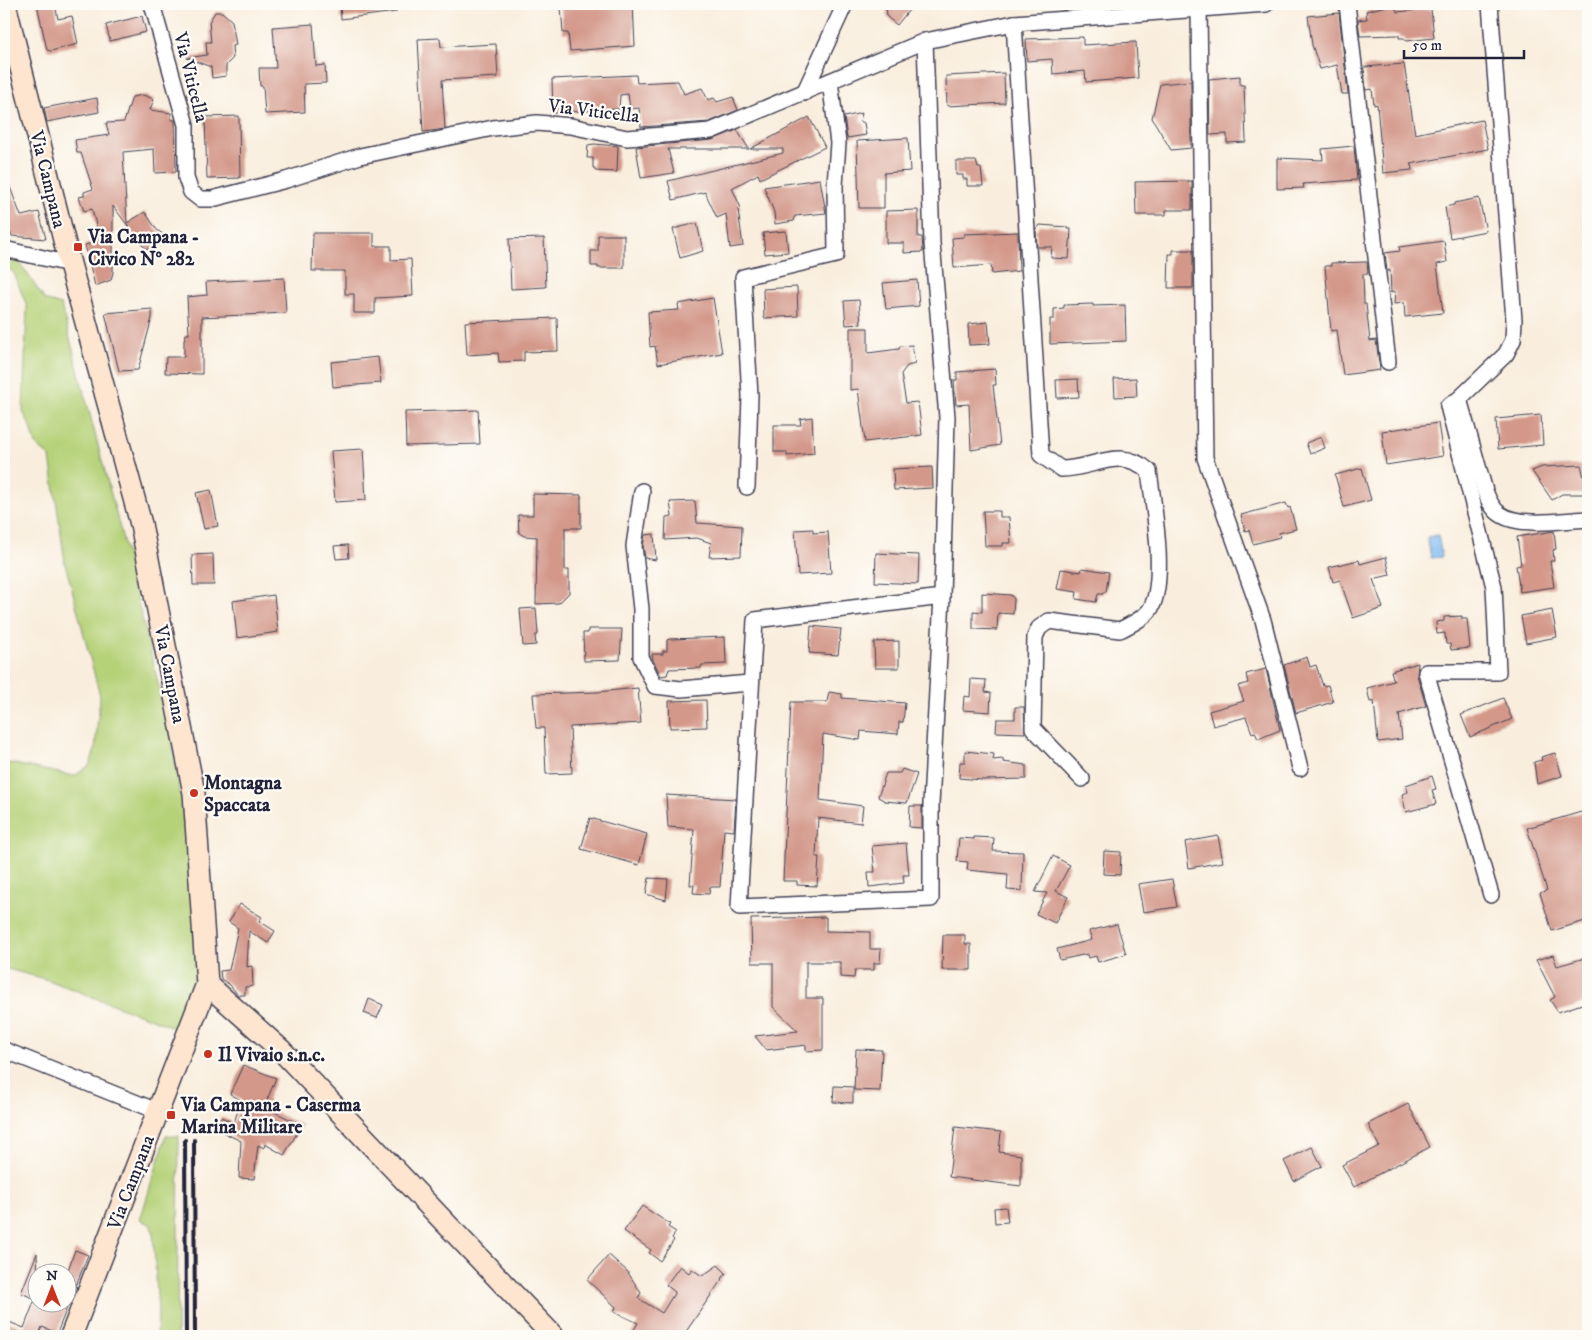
<svg xmlns="http://www.w3.org/2000/svg" width="1592" height="1340" font-family="'IM FELL DW Pica',serif">
	<rect width="100%" height="100%" fill="#fdfcf7"/>
	<filter id="ink" filterUnits="userSpaceOnUse"><feTurbulence type="fractalNoise" baseFrequency=".02" numOctaves="2"/><feDisplacementMap in="SourceGraphic" scale="10" xChannelSelector="R" yChannelSelector="G"/><feConvolveMatrix kernelMatrix="1 2 1 2 8 2 1 2 1" color-interpolation-filters="sRGB"/></filter>
	<filter id="wash" filterUnits="userSpaceOnUse"><feTurbulence type="fractalNoise" baseFrequency=".0096" numOctaves="4" result="noise"/><feDisplacementMap in="SourceGraphic" scale="20" xChannelSelector="R" yChannelSelector="G"/><feGaussianBlur stdDeviation="1.12" result="paint"/><feColorMatrix in="noise" values="0 0 0 0 0 0 0 0 0 0 0 0 0 0 0 0 0 1.4 0 .05"/><feComposite in="paint" operator="in"/></filter>
	<g filter="url(#wash)">
		<rect width="100%" height="100%" fill="#f9eede"/>
		<!-- green -->
		<g fill="#b6d279" stroke="#6c7a5a">
			<polygon points="16,257 45,300 61,305 122,536 172,740 198,911 200,983 181,1030 48,980 4,968 4,762 74,776 89,766 95,750 100,696 65,563 50,457 36,445 31,427 23,412 27,307 14,273 9,269 4,270 4,259"/>
			<polygon points="166,1136 179,1136 177,1336 157,1336 158,1311 153,1232 150,1224 140,1220"/>
		</g>
		<!-- water -->
		<polygon fill="#82bcf3" stroke="#526f97" points="1438,535 1442,557 1431,558 1427,537"/>
		<g id="blocks">
			<!-- building -->
			<g fill="#d3988a">
				<polygon points="37,4 55,4 58,19 72,16 78,44 51,51 47,50"/>
				<polygon points="340,4 396,4 396,12 341,19"/>
				<polygon points="603,4 633,4 635,46 570,51 568,33 563,33 561,7"/>
				<polygon points="886,4 914,4 897,25 887,17"/>
				<polygon points="1395,4 1397,12 1431,9 1434,38 1406,41 1404,38 1399,38 1399,35 1360,36 1358,20 1367,19 1366,11"/>
				<polygon points="215,12 222,12 232,21 236,45 232,46 233,58 226,65 226,76 212,78 211,67 187,58 207,55 206,42 211,42 209,22"/>
				<polygon points="1339,13 1348,94 1342,94 1337,65 1320,69 1312,45 1308,16"/>
				<polygon points="142,16 146,32 110,41 106,25"/>
				<polygon points="313,24 316,66 325,65 326,83 304,84 305,112 265,114 263,86 260,86 259,68 276,68 273,27"/>
				<polygon points="1083,37 1083,45 1136,42 1138,78 1086,82 1085,71 1053,74 1052,59 1027,61 1026,39"/>
				<polygon points="440,38 441,47 496,44 498,77 442,80 445,129 423,132 418,39"/>
				<polygon points="1404,64 1415,134 1482,120 1488,149 1411,164 1412,170 1383,173 1377,104 1374,105 1372,89 1366,90 1364,67"/>
				<polygon points="1004,73 1005,103 947,106 946,76"/>
				<polygon points="636,75 637,83 678,81 684,94 702,88 708,100 714,98 717,102 733,97 738,110 709,122 641,127 639,108 630,109 628,94 620,95 619,109 553,113 552,79"/>
				<polygon points="1240,76 1240,85 1244,85 1246,142 1227,143 1227,134 1210,135 1209,79"/>
				<polygon points="1191,81 1191,148 1171,150 1152,118 1160,84"/>
				<polygon points="143,95 154,99 150,110 171,113 171,120 175,120 176,172 155,173 154,149 123,152 127,223 145,212 157,230 164,235 152,252 143,246 113,206 113,272 111,280 95,286 85,245 100,241 92,209 84,211 79,197 84,196 84,192 93,189 81,153 77,153 75,140 109,135 106,123 124,122 132,97"/>
				<polygon points="97,98 99,112 47,122 44,108"/>
				<polygon points="862,113 860,121 864,123 866,135 847,138 844,117"/>
				<polygon points="239,116 240,178 207,179 205,117"/>
				<polygon points="809,117 825,147 760,179 758,174 732,188 741,208 738,209 743,246 730,248 726,214 717,218 705,192 673,200 668,181 783,153 783,149 750,149"/>
				<polygon points="737,130 749,149 668,149 674,173 641,178 636,147 712,140"/>
				<polygon points="908,138 910,171 884,173 884,208 859,208 857,141"/>
				<polygon points="594,144 618,146 617,172 595,171 595,168 593,168 593,158 587,158 588,145"/>
				<polygon points="1354,146 1357,180 1303,184 1304,188 1277,189 1277,158 1323,160 1322,149"/>
				<polygon points="956,161 976,161 978,168 981,168 983,186 967,186 967,179 963,179 963,175 956,175"/>
				<polygon points="5,174 21,216 39,212 46,239 12,236 4,221"/>
				<polygon points="820,179 826,213 795,216 794,221 775,224 774,212 764,187"/>
				<polygon points="1192,181 1192,210 1166,210 1166,215 1136,215 1135,182"/>
				<polygon points="1479,198 1486,231 1450,238 1445,207 1454,205 1454,203"/>
				<polygon points="918,210 918,237 922,237 923,252 904,253 904,243 886,243 886,211"/>
				<polygon points="697,223 703,251 680,258 673,229"/>
				<polygon points="1040,225 1067,227 1067,229 1071,229 1069,259 1051,258 1052,247 1037,247 1036,230"/>
				<polygon points="786,231 788,252 765,254 763,233"/>
				<polygon points="1018,232 1019,271 992,274 991,265 954,268 952,238 964,237 964,234"/>
				<polygon points="313,233 374,233 374,246 391,246 391,260 411,259 413,296 375,298 375,313 354,313 354,294 345,294 345,271 312,271"/>
				<polygon points="598,235 624,235 624,268 598,268 598,266 591,266 591,251 598,251"/>
				<polygon points="544,238 546,287 511,289 509,239"/>
				<polygon points="1444,241 1447,262 1437,264 1443,313 1405,317 1404,303 1394,304 1395,291 1391,293 1390,270 1387,271 1385,253 1400,251 1399,247"/>
				<polygon points="1173,250 1193,250 1193,288 1168,288 1169,254 1173,254"/>
				<polygon points="1367,262 1368,274 1363,274 1364,304 1366,304 1370,341 1376,340 1380,370 1343,375 1337,330 1331,331 1325,266 1331,266 1331,263"/>
				<polygon points="284,278 286,313 202,317 202,374 165,373 166,357 184,357 184,340 186,334 189,334 187,297 207,295 206,282"/>
				<polygon points="917,280 919,306 886,309 883,283"/>
				<polygon points="797,287 798,316 764,318 763,289"/>
				<polygon points="713,298 722,353 658,364 655,346 650,347 648,312 679,310 678,304"/>
				<polygon points="859,300 861,324 846,325 844,301"/>
				<polygon points="1093,304 1093,306 1125,305 1126,341 1050,344 1050,319 1054,319 1054,309 1064,308 1064,305"/>
				<polygon points="152,309 152,318 138,370 119,371 105,313"/>
				<polygon points="557,318 558,351 524,352 524,361 499,362 498,353 467,355 465,322"/>
				<polygon points="988,322 990,344 969,345 968,324"/>
				<polygon points="850,328 868,328 868,353 899,349 900,346 912,345 915,364 907,366 901,374 906,403 918,402 922,435 865,442 858,389 850,390"/>
				<polygon points="378,357 381,383 333,387 331,362"/>
				<polygon points="995,369 996,385 993,385 1000,445 971,450 969,404 956,405 954,380 957,380 957,372"/>
				<polygon points="1136,378 1137,396 1115,397 1114,379"/>
				<polygon points="1078,379 1079,397 1057,398 1056,380"/>
				<polygon points="478,410 480,444 406,446 405,412"/>
				<polygon points="1541,415 1543,445 1498,449 1496,419"/>
				<polygon points="812,417 814,453 787,456 787,452 774,452 774,425 801,425 800,419"/>
				<polygon points="1438,423 1443,456 1386,465 1382,431"/>
				<polygon points="1321,437 1325,448 1310,454 1306,443"/>
				<polygon points="363,449 366,500 335,502 331,451"/>
				<polygon points="1581,465 1588,494 1562,494 1552,500 1532,471 1542,467"/>
				<polygon points="932,467 933,488 894,490 893,469"/>
				<polygon points="1362,468 1371,500 1344,507 1335,475"/>
				<polygon points="211,490 218,526 204,529 196,493"/>
				<polygon points="533,494 581,495 581,528 565,528 565,570 569,570 569,593 559,603 536,604 537,537 524,536 519,533 518,515 533,515"/>
				<polygon points="695,501 697,523 742,526 741,556 709,557 711,543 697,538 665,540 666,517 672,516 670,502"/>
				<polygon points="1286,503 1288,508 1290,507 1296,529 1279,533 1280,537 1253,544 1249,530 1245,531 1241,515"/>
				<polygon points="983,511 1000,511 1000,517 1009,517 1011,543 1003,543 1003,546 985,546"/>
				<polygon points="813,529 813,533 828,532 831,573 798,575 795,530"/>
				<polygon points="1554,531 1556,549 1553,550 1554,561 1550,561 1554,587 1520,592 1516,566 1521,565 1517,537"/>
				<polygon points="654,534 656,560 645,558 643,546 645,535"/>
				<polygon points="348,545 349,558 336,559 334,546"/>
				<polygon points="876,553 919,555 918,584 875,582"/>
				<polygon points="213,554 214,585 193,585 192,555"/>
				<polygon points="1386,557 1390,575 1373,579 1383,608 1353,618 1340,580 1333,582 1329,567 1359,560 1360,564"/>
				<polygon points="1082,568 1109,572 1106,592 1103,592 1103,594 1098,594 1096,602 1076,599 1077,592 1057,589 1061,569 1081,572"/>
				<polygon points="982,593 1011,595 1014,599 1013,614 998,613 997,630 973,629 973,611 982,612"/>
				<polygon points="274,595 278,632 237,638 233,601"/>
				<polygon points="536,608 538,634 535,636 536,645 523,646 520,609"/>
				<polygon points="1552,610 1557,637 1526,643 1521,616"/>
				<polygon points="1462,616 1462,619 1467,619 1470,648 1451,650 1450,644 1446,644 1445,633 1437,634 1436,622 1444,621 1444,617"/>
				<polygon points="811,626 841,629 838,655 809,653"/>
				<polygon points="588,629 622,629 620,660 584,661 583,633 588,633"/>
				<polygon points="725,637 726,664 702,665 701,668 669,669 667,675 661,676 653,660 652,654 663,654 663,651 667,651 667,640 670,639"/>
				<polygon points="899,641 899,668 875,668 874,642"/>
				<polygon points="1307,657 1310,667 1316,665 1323,686 1328,685 1333,702 1296,713 1284,665"/>
				<polygon points="1418,663 1417,675 1426,706 1399,714 1402,739 1378,742 1374,701 1370,702 1367,688 1394,681 1391,671"/>
				<polygon points="1266,669 1280,730 1258,739 1255,732 1252,733 1246,717 1213,726 1209,711 1244,701 1238,686 1248,683 1246,674"/>
				<polygon points="971,679 986,680 985,692 991,693 990,712 963,710 964,696 970,697"/>
				<polygon points="638,688 641,723 570,727 572,773 546,774 544,728 536,728 533,694 597,692"/>
				<polygon points="829,692 842,694 842,698 905,703 903,722 899,722 898,734 861,731 860,740 823,734 820,800 863,806 861,823 818,818 816,857 819,857 817,886 797,885 797,881 783,881 791,702 827,702"/>
				<polygon points="1503,698 1512,719 1470,737 1461,715"/>
				<polygon points="706,700 707,727 670,728 669,701"/>
				<polygon points="1015,707 1024,707 1025,733 996,732 997,719 1015,719"/>
				<polygon points="965,751 994,754 993,760 1003,759 1003,762 1026,765 1026,779 982,780 959,778 960,762 965,762"/>
				<polygon points="1555,753 1562,776 1537,784 1534,762 1542,760 1541,757"/>
				<polygon points="902,769 917,774 907,803 885,801 878,797 886,773 900,773"/>
				<polygon points="1432,776 1436,789 1432,790 1436,804 1406,812 1402,794 1408,792 1406,785"/>
				<polygon points="666,795 736,799 734,831 724,830 720,887 710,887 709,894 693,893 694,885 690,885 694,829 668,827"/>
				<polygon points="910,806 922,806 922,828 909,827"/>
				<polygon points="1588,810 1588,920 1552,931 1540,893 1547,890 1527,828"/>
				<polygon points="590,818 647,834 639,865 581,849"/>
				<polygon points="1218,836 1223,862 1189,868 1185,842"/>
				<polygon points="974,837 994,838 993,851 1023,852 1022,891 1007,890 1008,874 967,870 968,862 957,861 959,838 974,839"/>
				<polygon points="906,843 909,875 903,875 904,883 869,887 868,872 875,872 872,846"/>
				<polygon points="1104,851 1121,852 1120,875 1103,874"/>
				<polygon points="1053,856 1070,865 1056,891 1068,897 1055,923 1036,914 1047,893 1035,892"/>
				<polygon points="649,878 668,879 666,900 646,894"/>
				<polygon points="1172,879 1177,907 1143,912 1138,884"/>
				<polygon points="240,904 262,917 259,921 275,931 268,943 249,931 247,967 252,966 253,986 245,987 245,995 238,995 230,985 221,979 220,971 229,970 238,928 229,922"/>
				<polygon points="826,917 826,931 870,932 870,949 881,949 880,963 874,963 874,970 855,970 854,978 840,977 840,962 806,962 806,998 823,998 823,1050 806,1051 806,1045 766,1050 755,1036 798,1031 773,1007 773,963 752,963 751,919"/>
				<polygon points="1117,924 1126,954 1098,962 1096,956 1088,958 1087,954 1060,960 1057,949 1092,940 1089,931"/>
				<polygon points="943,935 965,935 965,944 971,944 971,970 942,970"/>
				<polygon points="1553,955 1557,966 1588,957 1588,1002 1558,1012 1550,1000 1555,997 1536,960"/>
				<polygon points="369,999 383,1005 377,1018 364,1013"/>
				<polygon points="856,1049 882,1050 880,1091 854,1090"/>
				<polygon points="243,1065 276,1078 267,1100 269,1101 266,1108 302,1125 284,1155 265,1144 264,1148 258,1145 254,1179 239,1178 241,1141 216,1129 221,1117 234,1123 241,1100 230,1094"/>
				<polygon points="834,1086 853,1087 853,1103 833,1102"/>
				<polygon points="1408,1104 1430,1147 1354,1187 1342,1165 1379,1146 1368,1124"/>
				<polygon points="955,1127 1001,1132 999,1152 1021,1155 1021,1186 949,1177"/>
				<polygon points="1312,1147 1322,1166 1294,1181 1284,1161"/>
				<polygon points="642,1206 670,1224 668,1227 676,1232 672,1238 674,1240 660,1261 649,1253 651,1250 624,1231"/>
				<polygon points="1006,1207 1008,1222 995,1223 994,1208"/>
				<polygon points="75,1250 88,1255 57,1333 42,1327 39,1334 43,1336 4,1336 9,1322 24,1328 34,1302 68,1302 68,1270"/>
				<polygon points="37,1253 38,1286 33,1298 21,1293"/>
				<polygon points="609,1255 627,1271 641,1293 638,1298 662,1313 675,1292 666,1285 680,1266 689,1273 692,1269 702,1276 718,1265 726,1273 683,1336 630,1336 638,1323 614,1312 616,1307 587,1280"/>
			</g>
		</g>
	</g>
	<g filter="url(#ink)">
		<use href="#blocks" fill-opacity="0" stroke="#424153" stroke-width="1"/>
		<g fill="none" stroke-linecap="round" stroke-linejoin="round">
			<defs>
				<g id="street">
					<polyline points="152,4 186,125 186,178 191,192 200,199 212,199 286,180 360,156 493,128 537,123 571,126 627,138 711,131 925,41 1014,23 1266,4"/>
					<polyline points="1347,4 1388,362"/>
					<path d="M 1490,4 L 1514,320 L 1513,340 L 1506,354 L 1459,399 L 1485,491 C 1488,499 1492,509 1500,514 C 1519,528 1565,520 1588,519"/>
					<polyline points="1199,10 1205,458 1263,620 1300,768"/>
					<path d="M 1014,23 L 1041,455 L 1061,469 C 1094,469 1120,445 1149,471 C 1153,503 1168,586 1149,611 C 1142,620 1129,625 1120,630 L 1049,621 L 1039,628 L 1035,637 L 1033,728 L 1082,779"/>
					<polyline points="925,41 932,243 947,417 942,597 931,804 931,899 739,907 755,620 942,597"/>
					<polyline points="804,93 845,4"/>
					<polyline points="4,249 70,264"/>
					<polyline points="1459,399 1448,406 1494,587 1498,672 1426,672 1491,895"/>
					<polyline points="747,487 750,396 743,277 836,255 835,185 838,143 830,81"/>
					<polyline points="642,491 634,546 641,609 641,657 655,686 681,689 750,683"/>
					<polyline points="4,1050 157,1111"/>
				</g>
				<g id="secondary">
					<polyline points="5,4 70,264 141,524 194,793 207,984 71,1336"/>
					<polyline points="207,984 281,1050 553,1336"/>
				</g>
			</defs>
			<!-- street casing -->
			<use href="#street" stroke="#424153" stroke-width="18"/>
			<!-- secondary casing -->
			<use href="#secondary" stroke="#424153" stroke-width="24"/>
			<!-- street -->
			<use href="#street" stroke="#fff" stroke-width="15"/>
			<!-- secondary -->
			<use href="#secondary" stroke="#fde5d0" stroke-width="21"/>
			<!-- rail -->
			<g stroke="#22223b" stroke-width="4">
				<polyline points="185,1140 186,1336"/>
				<polyline points="194,1140 195,1336"/>
			</g>
		</g>
	</g>
	<!-- markers -->
	<g fill="#c8321e" stroke="#fdfcf7" stroke-width="2">
		<rect x="73" y="242" width="10" height="10" rx="2.5"/>
		<circle cx="194" cy="793" r="5"/>
		<circle cx="208" cy="1054" r="5"/>
		<rect x="166" y="1110" width="10" height="10" rx="2.5"/>
	</g>
	<g text-anchor="middle" stroke-width="4.5" stroke-linejoin="round" paint-order="stroke">
		<!-- street labels -->
		<g font-size="19" fill="#22223b" stroke="#fdfcf7">
			<text transform="translate(192 77) rotate(76)" y="7">Via Viticella</text>
			<text transform="translate(594 110) rotate(7)" y="7">Via Viticella</text>
			<text transform="translate(49 179) rotate(76)" y="7">Via Campana</text>
			<text transform="translate(171 674) rotate(79)" y="7">Via Campana</text>
			<text transform="translate(130 1182) rotate(-69)" y="7">Via Campana</text>
		</g>
		<!-- poi labels -->
		<g font-size="19" font-weight="bold" fill="#22223b" stroke="#fdfcf7" text-anchor="start">
			<text x="88" y="243">Via Campana -<tspan x="88" dy="22">Civico N° 282</tspan></text>
			<text x="204" y="789">Montagna<tspan x="204" dy="22">Spaccata</tspan></text>
			<text x="218" y="1061">Il Vivaio s.n.c.</text>
			<text x="181" y="1111">Via Campana - Caserma<tspan x="181" dy="22">Marina Militare</tspan></text>
		</g>
	</g>
	<!-- margin -->
	<rect width="1592" height="1340" fill="none" stroke="#fdfcf7" stroke-width="20"/>
	<!-- north arrow -->
	<g transform="translate(52 1288)"><circle r="24" fill="#fdfcf7" stroke="#a5a5ac"/>
	<path d="M0-4L9 19L0 12L-9 19Z" fill="#c8321e"/>
	<text y="-8" font-size="14" font-weight="bold" text-anchor="middle" fill="#22223b">N</text>
	</g>
	<!-- scale -->
	<path d="M1404 50v8h120v-8" fill="none" stroke="#22223b" stroke-width="2.5"/>
	<text x="1412" y="50" font-size="15" fill="#22223b" stroke="#fdfcf7" stroke-width="4" paint-order="stroke">50 m</text>
</svg>
